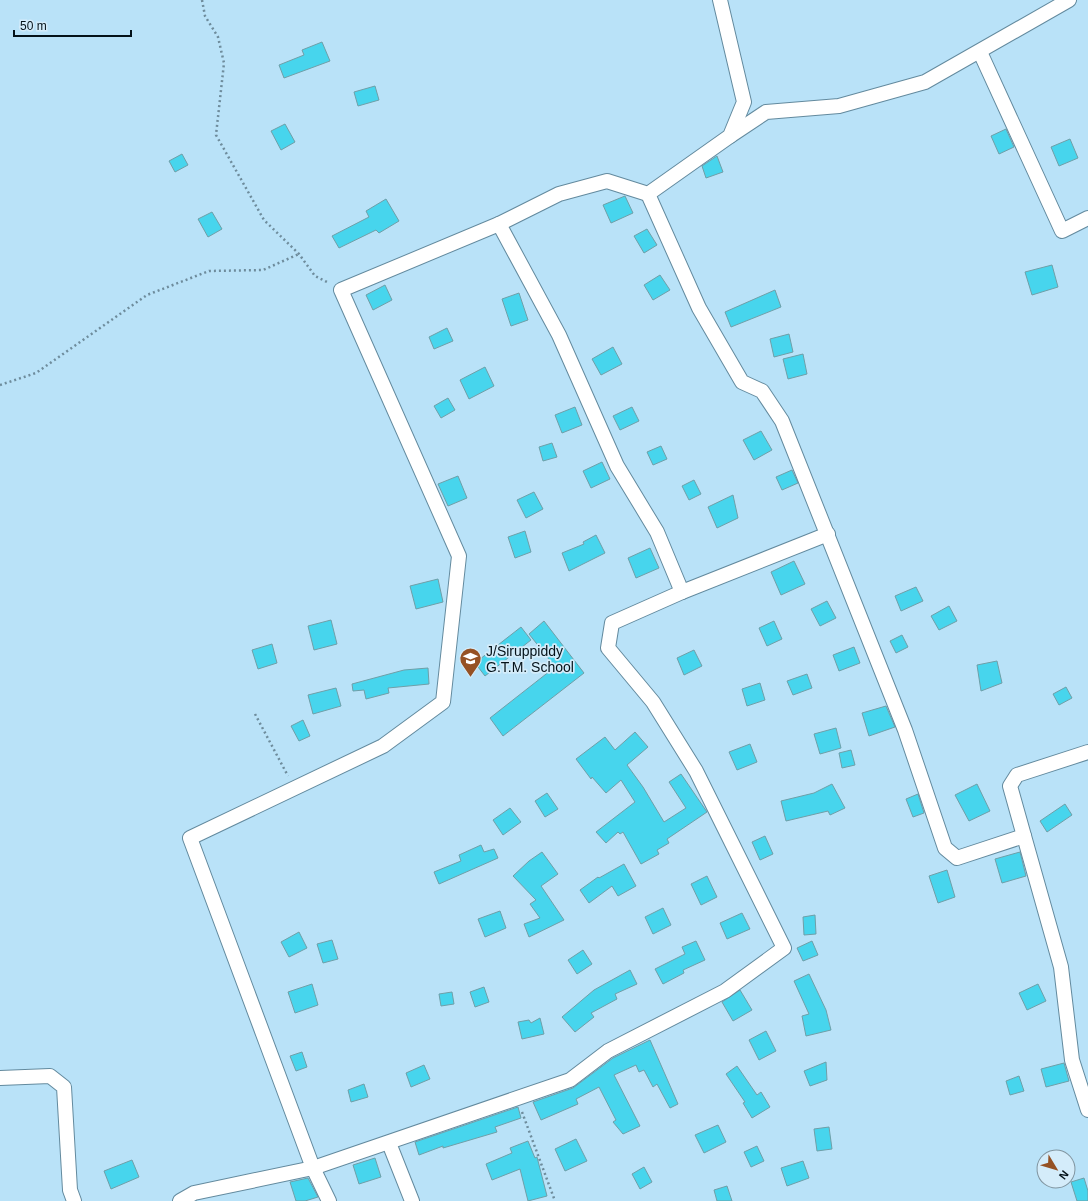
<svg xmlns="http://www.w3.org/2000/svg" width="1088" height="1201" font-family="Helvetica,sans-serif">
	<rect width="100%" height="100%" fill="#b9e2f8"/>
	<!-- building -->
	<g fill="#47d5ed" stroke="#6f9fa8">
		<polygon points="322,42 330,61 284,78 279,65 304,55 302,50"/>
		<polygon points="375,86 379,100 358,106 354,92"/>
		<polygon points="285,124 295,142 281,150 271,131"/>
		<polygon points="1006,129 1014,147 999,154 991,136"/>
		<polygon points="1070,139 1078,158 1059,166 1051,147"/>
		<polygon points="182,154 188,165 175,172 169,161"/>
		<polygon points="717,156 723,172 706,178 702,166"/>
		<polygon points="625,196 633,213 611,223 603,205"/>
		<polygon points="386,199 399,221 379,233 376,230 339,248 332,236 369,217 366,211"/>
		<polygon points="212,212 222,229 208,237 198,219"/>
		<polygon points="647,229 657,245 644,253 634,236"/>
		<polygon points="1052,265 1058,287 1032,295 1025,272"/>
		<polygon points="660,275 670,290 653,300 644,285"/>
		<polygon points="385,285 392,300 373,310 366,295"/>
		<polygon points="775,290 781,307 731,327 725,312"/>
		<polygon points="519,293 528,320 511,326 502,299"/>
		<polygon points="447,328 453,341 434,349 429,337"/>
		<polygon points="789,334 793,352 774,357 770,339"/>
		<polygon points="613,347 622,364 601,375 592,359"/>
		<polygon points="803,354 807,374 788,379 783,359"/>
		<polygon points="485,367 494,386 469,399 460,380"/>
		<polygon points="448,398 455,410 441,418 434,406"/>
		<polygon points="575,407 582,425 562,433 555,415"/>
		<polygon points="632,407 639,421 620,430 613,416"/>
		<polygon points="761,431 772,450 754,460 743,440"/>
		<polygon points="552,443 557,457 543,461 539,447"/>
		<polygon points="661,446 667,459 653,465 647,452"/>
		<polygon points="602,462 610,479 591,488 583,471"/>
		<polygon points="792,470 798,483 782,490 776,477"/>
		<polygon points="458,476 467,498 448,506 438,484"/>
		<polygon points="694,480 701,494 689,500 682,486"/>
		<polygon points="534,492 543,509 526,518 517,500"/>
		<polygon points="733,495 738,518 717,528 708,507"/>
		<polygon points="525,531 531,552 515,558 508,537"/>
		<polygon points="596,535 605,553 569,571 562,553 584,544 583,542"/>
		<polygon points="650,548 659,568 636,578 628,558"/>
		<polygon points="794,561 805,584 781,595 771,572"/>
		<polygon points="438,579 443,602 416,609 410,586"/>
		<polygon points="916,587 923,601 901,611 895,596"/>
		<polygon points="827,601 836,618 820,626 811,609"/>
		<polygon points="949,606 957,621 939,630 931,616"/>
		<polygon points="331,620 337,644 314,650 308,626"/>
		<polygon points="544,621 584,673 503,736 490,718 555,667 529,634"/>
		<polygon points="774,621 782,639 767,646 759,628"/>
		<polygon points="521,627 531,640 485,676 475,663"/>
		<polygon points="902,635 908,647 896,653 890,641"/>
		<polygon points="272,644 277,663 258,669 252,650"/>
		<polygon points="854,647 860,663 839,671 833,655"/>
		<polygon points="694,650 702,666 684,675 677,658"/>
		<polygon points="997,661 1002,683 981,691 977,665"/>
		<polygon points="428,668 429,684 388,688 389,693 366,699 364,690 353,691 352,684 404,670"/>
		<polygon points="807,674 812,688 793,695 787,681"/>
		<polygon points="760,683 765,700 747,706 742,689"/>
		<polygon points="1066,687 1072,698 1059,705 1053,694"/>
		<polygon points="336,688 341,706 313,714 308,695"/>
		<polygon points="886,706 895,727 869,736 862,713"/>
		<polygon points="303,720 310,736 299,741 291,726"/>
		<polygon points="836,728 841,748 820,754 814,734"/>
		<polygon points="635,732 648,747 627,765 643,787 664,822 686,808 669,782 681,774 707,812 667,839 669,843 657,850 659,854 641,864 623,832 620,834 618,832 606,843 596,832 635,802 621,780 606,793 592,777 591,779 576,759 605,737 615,750"/>
		<polygon points="750,744 757,762 737,770 729,752"/>
		<polygon points="851,750 855,765 842,768 839,753"/>
		<polygon points="832,784 845,808 830,815 828,811 786,821 781,801 814,793"/>
		<polygon points="977,784 990,811 969,821 955,795"/>
		<polygon points="547,793 558,809 545,817 535,801"/>
		<polygon points="918,794 924,813 913,817 906,799"/>
		<polygon points="1065,804 1072,815 1047,832 1040,821"/>
		<polygon points="510,808 521,822 503,835 493,820"/>
		<polygon points="765,836 773,854 760,860 752,842"/>
		<polygon points="481,845 484,852 494,849 498,858 439,884 434,872 461,861 459,855"/>
		<polygon points="542,852 558,874 541,886 564,920 529,937 524,924 540,918 530,904 536,900 513,876 529,861"/>
		<polygon points="1020,852 1026,876 1002,883 995,859"/>
		<polygon points="624,864 636,886 618,896 612,886 589,903 580,890 598,877 599,878"/>
		<polygon points="947,870 955,897 938,903 929,876"/>
		<polygon points="707,876 717,897 701,905 691,884"/>
		<polygon points="663,908 671,925 653,934 645,917"/>
		<polygon points="500,911 506,928 485,937 478,919"/>
		<polygon points="742,913 750,929 727,939 720,923"/>
		<polygon points="815,915 816,934 804,935 803,917"/>
		<polygon points="299,932 307,948 289,957 281,942"/>
		<polygon points="332,940 338,959 323,963 317,944"/>
		<polygon points="696,941 705,960 683,970 684,973 663,984 655,969 685,954 682,947"/>
		<polygon points="812,941 818,955 803,961 797,948"/>
		<polygon points="583,950 592,964 577,974 568,960"/>
		<polygon points="630,970 637,984 615,994 617,999 591,1013 594,1017 575,1032 562,1017 594,990"/>
		<polygon points="809,974 826,1010 831,1030 806,1036 802,1016 809,1014 794,981"/>
		<polygon points="312,984 318,1005 295,1013 288,992"/>
		<polygon points="1038,984 1046,1001 1027,1010 1019,993"/>
		<polygon points="484,987 489,1002 475,1007 470,992"/>
		<polygon points="740,990 752,1010 733,1021 722,1002"/>
		<polygon points="452,992 454,1004 441,1006 439,994"/>
		<polygon points="540,1018 544,1034 522,1039 518,1022 529,1020 531,1023"/>
		<polygon points="766,1031 776,1051 759,1060 749,1040"/>
		<polygon points="650,1040 678,1104 670,1108 657,1084 653,1087 644,1070 639,1072 636,1065 614,1075 640,1126 623,1134 613,1122 616,1120 599,1087 576,1099 578,1104 541,1120 533,1102 573,1088 613,1058"/>
		<polygon points="302,1052 307,1067 296,1071 290,1056"/>
		<polygon points="826,1062 827,1080 810,1086 804,1071"/>
		<polygon points="1064,1063 1069,1081 1046,1087 1041,1069"/>
		<polygon points="424,1065 430,1079 411,1087 406,1073"/>
		<polygon points="737,1066 757,1095 761,1092 770,1107 752,1118 743,1103 745,1102 726,1074"/>
		<polygon points="1019,1076 1024,1091 1010,1095 1006,1081"/>
		<polygon points="364,1084 368,1097 351,1102 348,1090"/>
		<polygon points="518,1107 521,1118 495,1127 497,1132 443,1148 443,1146 419,1155 415,1142"/>
		<polygon points="718,1125 726,1142 704,1153 695,1135"/>
		<polygon points="829,1127 832,1149 817,1151 814,1129"/>
		<polygon points="576,1139 587,1161 565,1171 555,1149"/>
		<polygon points="528,1141 535,1158 537,1157 547,1196 528,1201 520,1169 492,1180 486,1164 512,1153 510,1148"/>
		<polygon points="757,1146 764,1161 751,1167 744,1152"/>
		<polygon points="375,1158 381,1177 359,1184 353,1165"/>
		<polygon points="132,1160 139,1177 111,1189 104,1171"/>
		<polygon points="803,1161 809,1178 787,1186 781,1168"/>
		<polygon points="644,1167 652,1182 640,1189 632,1174"/>
		<polygon points="308,1178 318,1197 305,1201 296,1201 290,1182"/>
		<polygon points="1084,1178 1088,1191 1088,1201 1077,1201 1071,1182"/>
		<polygon points="727,1186 732,1201 717,1201 714,1190"/>
	</g>
	<g fill="none" stroke-linecap="round" stroke-linejoin="round">
		<defs>
			<g id="street">
				<polyline points="980,52 1062,231 1088,218"/>
				<polyline points="730,136 766,112 839,106 925,82 1069,0"/>
				<polyline points="648,194 699,308 742,382 762,391 782,421 905,730 945,848 957,858 1024,836 1061,967 1072,1060 1088,1110"/>
				<polyline points="499,224 559,335 617,466 657,532 682,592"/>
				<polyline points="1024,836 1010,786 1017,775 1088,752"/>
				<polyline points="0,1078 50,1076 64,1087 70,1190 74,1201"/>
				<polyline points="389,1143 412,1201"/>
				<polyline points="180,1201 194,1193 313,1168 190,838 383,746 443,702 459,556 341,290 499,224 559,194 607,181 648,194 730,136 744,102 720,0"/>
				<polyline points="329,1201 313,1168 570,1080 608,1051 725,991 784,948 696,771 653,702 608,648 612,623 682,592 828,534"/>
			</g>
		</defs>
		<!-- street casing -->
		<use href="#street" stroke="#638a9e" stroke-width="16"/>
		<!-- path -->
		<g stroke="#6e8c9c" stroke-width="2.5" stroke-dasharray="2 3" stroke-linecap="butt">
			<polyline points="202,0 205,16 218,37 224,63 216,135 264,220 299,254 315,276 329,283"/>
			<polyline points="0,385 36,373 147,295 209,271 263,270 299,254"/>
			<polyline points="255,714 288,776"/>
			<polyline points="522,1112 555,1201"/>
		</g>
		<!-- street -->
		<use href="#street" stroke="#fff" stroke-width="14"/>
	</g>
	<!-- icons -->
	<defs>
		<symbol id="school-pin" viewBox="-11 -11 22 30"><path d="M0 17L-7.5 6A9.5 9.5 0 1 1 7.5 6Z" fill="#955124" stroke="#d4ecfa"/><path d="M0-5L7-2L0 1L-7-2ZM-4 1L0 2.5L4 1V4Q0 6-4 4Z" fill="#fff"/></symbol>
	</defs>
	<g fill-rule="evenodd">
		<use href="#school-pin" x="458" y="646" width="25" height="34"/>
	</g>
	<g text-anchor="middle" stroke-width="3.5" stroke-linejoin="round" paint-order="stroke">
		<!-- poi labels -->
		<g font-size="14" fill="#041219" stroke="#d4ecfa" text-anchor="start">
			<text x="486" y="656">J/Siruppiddy<tspan x="486" dy="16">G.T.M. School</tspan></text>
		</g>
	</g>
	<!-- north arrow -->
	<g transform="translate(1056 1169) rotate(128)"><circle r="19" fill="#d4ecfa" stroke="#8195a0"/>
	<path d="M0-3L7 15L0 10L-7 15Z" fill="#955124"/>
	<text y="-6" font-size="11" font-weight="bold" text-anchor="middle" fill="#041219">N</text>
	</g>
	<!-- scale -->
	<path d="M14 30v6h117v-6" fill="none" stroke="#041219" stroke-width="2"/>
	<text x="20" y="30" font-size="12" fill="#041219" stroke="#d4ecfa" stroke-width="3" paint-order="stroke">50 m</text>
</svg>
